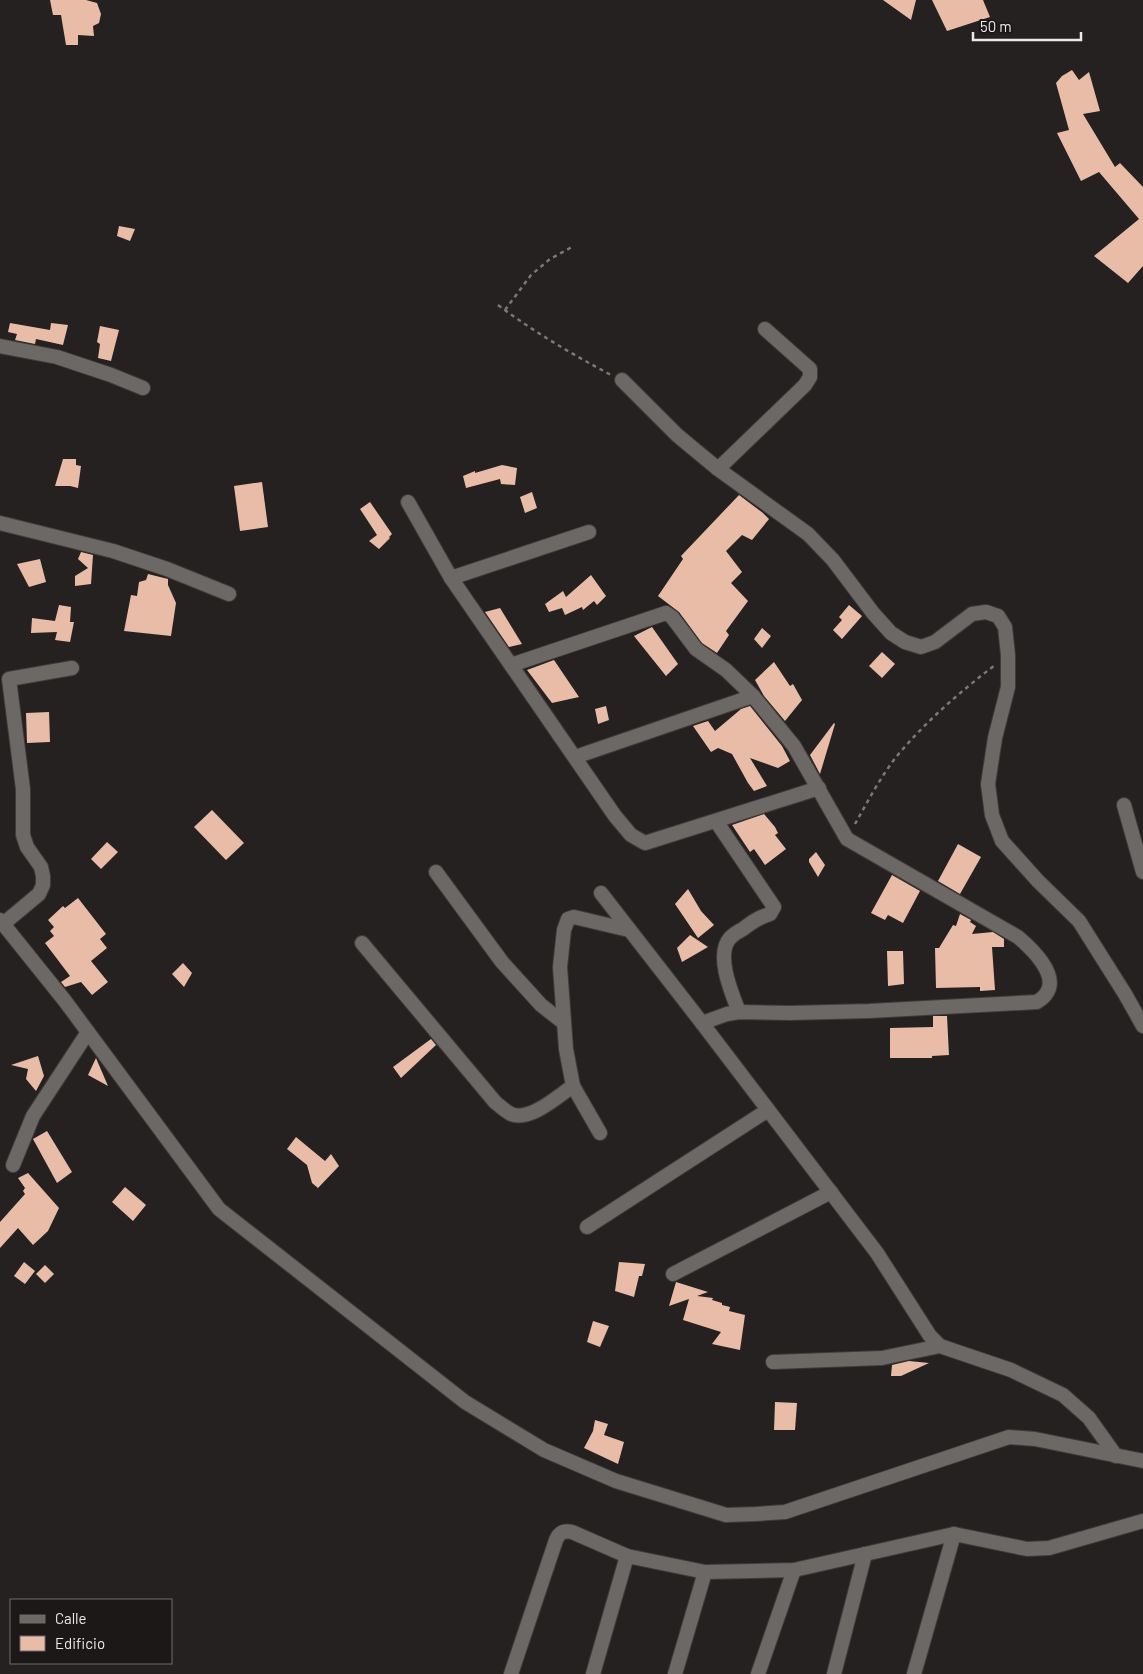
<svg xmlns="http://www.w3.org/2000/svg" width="1143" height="1674" font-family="Barlow,sans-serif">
	<rect width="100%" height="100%" fill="#252120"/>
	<!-- building -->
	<g fill="#e9bca8">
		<polygon points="50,0 86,0 97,3 101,14 99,23 93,26 94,36 78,35 78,45 66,45 61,15 53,15"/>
		<polygon points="883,0 916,0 911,20"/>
		<polygon points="932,0 983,0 990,17 947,31"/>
		<polygon points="1072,70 1079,80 1089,72 1100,111 1083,114 1115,167 1120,163 1143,187 1143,266 1128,283 1094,256 1139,219 1099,172 1081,181 1057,133 1069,130 1056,83 1062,76"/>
		<polygon points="119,226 135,229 130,241 117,236"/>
		<polygon points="10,323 50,330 51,323 68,325 63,345 36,339 35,344 15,340 17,334 8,332"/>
		<polygon points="100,326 119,330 111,361 98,358 100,344 97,342"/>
		<polygon points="63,459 76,459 76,465 81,466 78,488 70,486 55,486"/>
		<polygon points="502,465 517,468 515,485 501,484 500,479 466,488 463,476 475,471 475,473"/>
		<polygon points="262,482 268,527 240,531 234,486"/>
		<polygon points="532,492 537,508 525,513 520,497"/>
		<polygon points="739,495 763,513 769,519 752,540 742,535 726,551 742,572 731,583 748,601 726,631 729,635 717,653 702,643 679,612 658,596 683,559 681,556"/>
		<polygon points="370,502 392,534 389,537 390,538 379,549 369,541 377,535 360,509"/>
		<polygon points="81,552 93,555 91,584 75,586 75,576 88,568 78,559"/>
		<polygon points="40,559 46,582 29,587 17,564"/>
		<polygon points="148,574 168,579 168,585 176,603 171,636 124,631 131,595 137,596 139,582 146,580"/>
		<polygon points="591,575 606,596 597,605 594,601 583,610 582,607 565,615 562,608 549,612 545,604 563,591 566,597"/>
		<polygon points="59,605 71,607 70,622 74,622 70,642 55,640 57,632 31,633 32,618 55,621"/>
		<polygon points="849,605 862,616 842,639 833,630 842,620 839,617"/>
		<polygon points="500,608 522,644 509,647 485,612"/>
		<polygon points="652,627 678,664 666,676 634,636"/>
		<polygon points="762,628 771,636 762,648 754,639"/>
		<polygon points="882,652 895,664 882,678 869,666"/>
		<polygon points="554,660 579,697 552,703 527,670"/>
		<polygon points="774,662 790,686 793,684 802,700 785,721 764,696 755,680"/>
		<polygon points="606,706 609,720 598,724 595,709"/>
		<polygon points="750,706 782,746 790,761 778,768 750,758 767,786 754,791 748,783 732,754 718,748 711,752 693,726 708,721 715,731 741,709"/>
		<polygon points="49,712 50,742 27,743 26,713"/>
		<polygon points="834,723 835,724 820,774 810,755"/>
		<polygon points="212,810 244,843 226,860 194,827"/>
		<polygon points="764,814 775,827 778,833 775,835 786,849 765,865 754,849 750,852 732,825"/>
		<polygon points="107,842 118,852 101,869 91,859"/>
		<polygon points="958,844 981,857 960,894 938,881"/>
		<polygon points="816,852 825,865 818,877 809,862 809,859"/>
		<polygon points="892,875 920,891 903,923 888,915 885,920 871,913"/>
		<polygon points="688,889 701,911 714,925 698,938 675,904"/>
		<polygon points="78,898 106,934 100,939 107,948 91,961 108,982 92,995 81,982 65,987 61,982 70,976 45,943 54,936 50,931 54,927 48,920 63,906 65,908"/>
		<polygon points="960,914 971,920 970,922 976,926 972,934 993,932 1004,939 1004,947 992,947 995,990 980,991 980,987 936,988 935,948 939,948 953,925 956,926"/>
		<polygon points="690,935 708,947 682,962 677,948"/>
		<polygon points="887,951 903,951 904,984 888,986"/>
		<polygon points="183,963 192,973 184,987 172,974"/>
		<polygon points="933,1016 947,1016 949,1055 932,1056 932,1058 890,1058 890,1028 933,1027"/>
		<polygon points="431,1039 436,1045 401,1078 393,1067"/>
		<polygon points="38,1056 44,1076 36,1091 26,1079 28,1069 11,1065"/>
		<polygon points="96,1058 108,1086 88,1075"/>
		<polygon points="47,1131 72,1172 57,1183 33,1139"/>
		<polygon points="296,1137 325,1161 331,1154 339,1166 318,1188 312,1183 307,1165 287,1149"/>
		<polygon points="28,1173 59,1208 48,1231 33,1245 18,1228 0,1248 0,1222 25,1194 23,1191 25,1188 18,1178"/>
		<polygon points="125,1187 146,1205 133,1221 112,1202"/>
		<polygon points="24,1262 35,1271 25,1284 14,1276"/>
		<polygon points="619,1262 645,1264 642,1276 639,1276 634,1297 615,1291"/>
		<polygon points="45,1265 54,1274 45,1283 36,1274"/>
		<polygon points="676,1282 708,1292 697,1296 713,1298 712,1300 722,1303 722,1305 730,1307 729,1311 745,1315 740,1350 712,1344 721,1332 683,1320 689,1299 669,1306"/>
		<polygon points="593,1321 609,1326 600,1347 587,1342"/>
		<polygon points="909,1361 929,1363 901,1376 891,1376 892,1365"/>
		<polygon points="775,1402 797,1403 795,1430 774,1430"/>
		<polygon points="595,1420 608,1424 604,1435 624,1442 618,1464 584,1448 593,1431"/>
	</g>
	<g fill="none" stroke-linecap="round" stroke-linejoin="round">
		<defs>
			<g id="minor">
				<polyline points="0,346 57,357 111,375 143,388"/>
				<polyline points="622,380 677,435 718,469 808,534 833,560 873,613 891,633 905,642 921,647 935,642 972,614 986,612 998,616 1005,627 1008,655 1008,687 995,738 988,784 992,815 1002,841 1038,881 1079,921 1125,994 1143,1026"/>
				<polyline points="718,469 805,385 810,377 810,369 765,329"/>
				<polyline points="408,502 451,578 615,816 631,835 645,843 819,788"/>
				<polyline points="0,523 113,551 167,569 229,594"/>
				<polyline points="451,578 589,532"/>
				<path d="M 511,665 L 666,613 L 672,617 L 696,649 L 726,670 L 753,696 L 794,746 L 847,839 L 1018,937 C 1031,948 1060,975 1046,994 C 1044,997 1040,1000 1037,1002 L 869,1011 L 790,1013 L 739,1012 L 727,1014 L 702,1023"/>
				<polyline points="575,757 753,696"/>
				<polyline points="1124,805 1143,872"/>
				<path d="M 716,821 L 774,907 L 770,914 C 759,917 752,922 743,929 C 739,931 734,934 730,938 C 715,955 732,994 739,1012"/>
				<polyline points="436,872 502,962 541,1005 564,1023"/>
				<polyline points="601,893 702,1023 877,1253 930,1336 940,1346 1011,1370 1063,1395 1089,1418 1116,1456"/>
				<polyline points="0,920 65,1001 219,1209 465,1402 544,1450 616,1481 726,1515 756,1514 785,1512 1009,1437 1035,1439 1143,1461"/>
				<polyline points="3,924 39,894 43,885 43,876 41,867 27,847 23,835 23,789 9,679 72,668"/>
				<path d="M 362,943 L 495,1102 C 500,1106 505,1111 511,1114 C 530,1122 558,1096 573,1086"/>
				<polyline points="600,1133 573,1086 566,1049 560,967 564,930 568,919 574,917 629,930"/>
				<polyline points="13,1165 33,1116 88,1032"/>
				<polyline points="587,1227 768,1110"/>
				<polyline points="673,1274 831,1192"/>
				<polyline points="773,1362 882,1358 940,1346"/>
				<path d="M 511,1674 L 556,1540 C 559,1533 564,1530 572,1532 L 627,1556 L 705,1572 L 794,1570 L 954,1534 L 1027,1549 L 1049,1548 L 1143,1521"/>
				<polyline points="593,1674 627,1556"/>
				<polyline points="675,1674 705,1572"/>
				<polyline points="758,1674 794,1570"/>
				<polyline points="834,1674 865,1554"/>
				<polyline points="914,1674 954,1534"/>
			</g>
		</defs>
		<!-- minor casing -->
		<use href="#minor" stroke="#3f3c3b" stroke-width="16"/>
		<!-- path -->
		<g stroke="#7b7776" stroke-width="2.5" stroke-dasharray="4 4" stroke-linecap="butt">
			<path d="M 498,305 C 534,332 572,354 611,375"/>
			<polyline points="505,310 531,275 550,259 572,247"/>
			<path d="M 855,824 C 868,801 881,776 897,756 C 926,721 960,692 995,665"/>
		</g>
		<!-- minor -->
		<use href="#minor" stroke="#6c6866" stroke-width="14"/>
	</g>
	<!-- legend -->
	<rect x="10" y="1599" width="162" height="65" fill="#1b1817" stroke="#6f6c6b"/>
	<rect x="20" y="1615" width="25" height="8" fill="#6c6866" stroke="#6f6c6b"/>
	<text x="55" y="1624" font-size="15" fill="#eceae9">Calle</text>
	<rect x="20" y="1636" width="25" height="15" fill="#e9bca8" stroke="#6f6c6b"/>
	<text x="55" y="1649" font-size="15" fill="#eceae9">Edificio</text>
	<!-- scale -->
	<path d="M973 32v8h108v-8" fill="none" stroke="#eceae9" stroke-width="2.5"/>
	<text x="980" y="32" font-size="15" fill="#eceae9" stroke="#1b1817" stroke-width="4" paint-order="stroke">50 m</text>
</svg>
